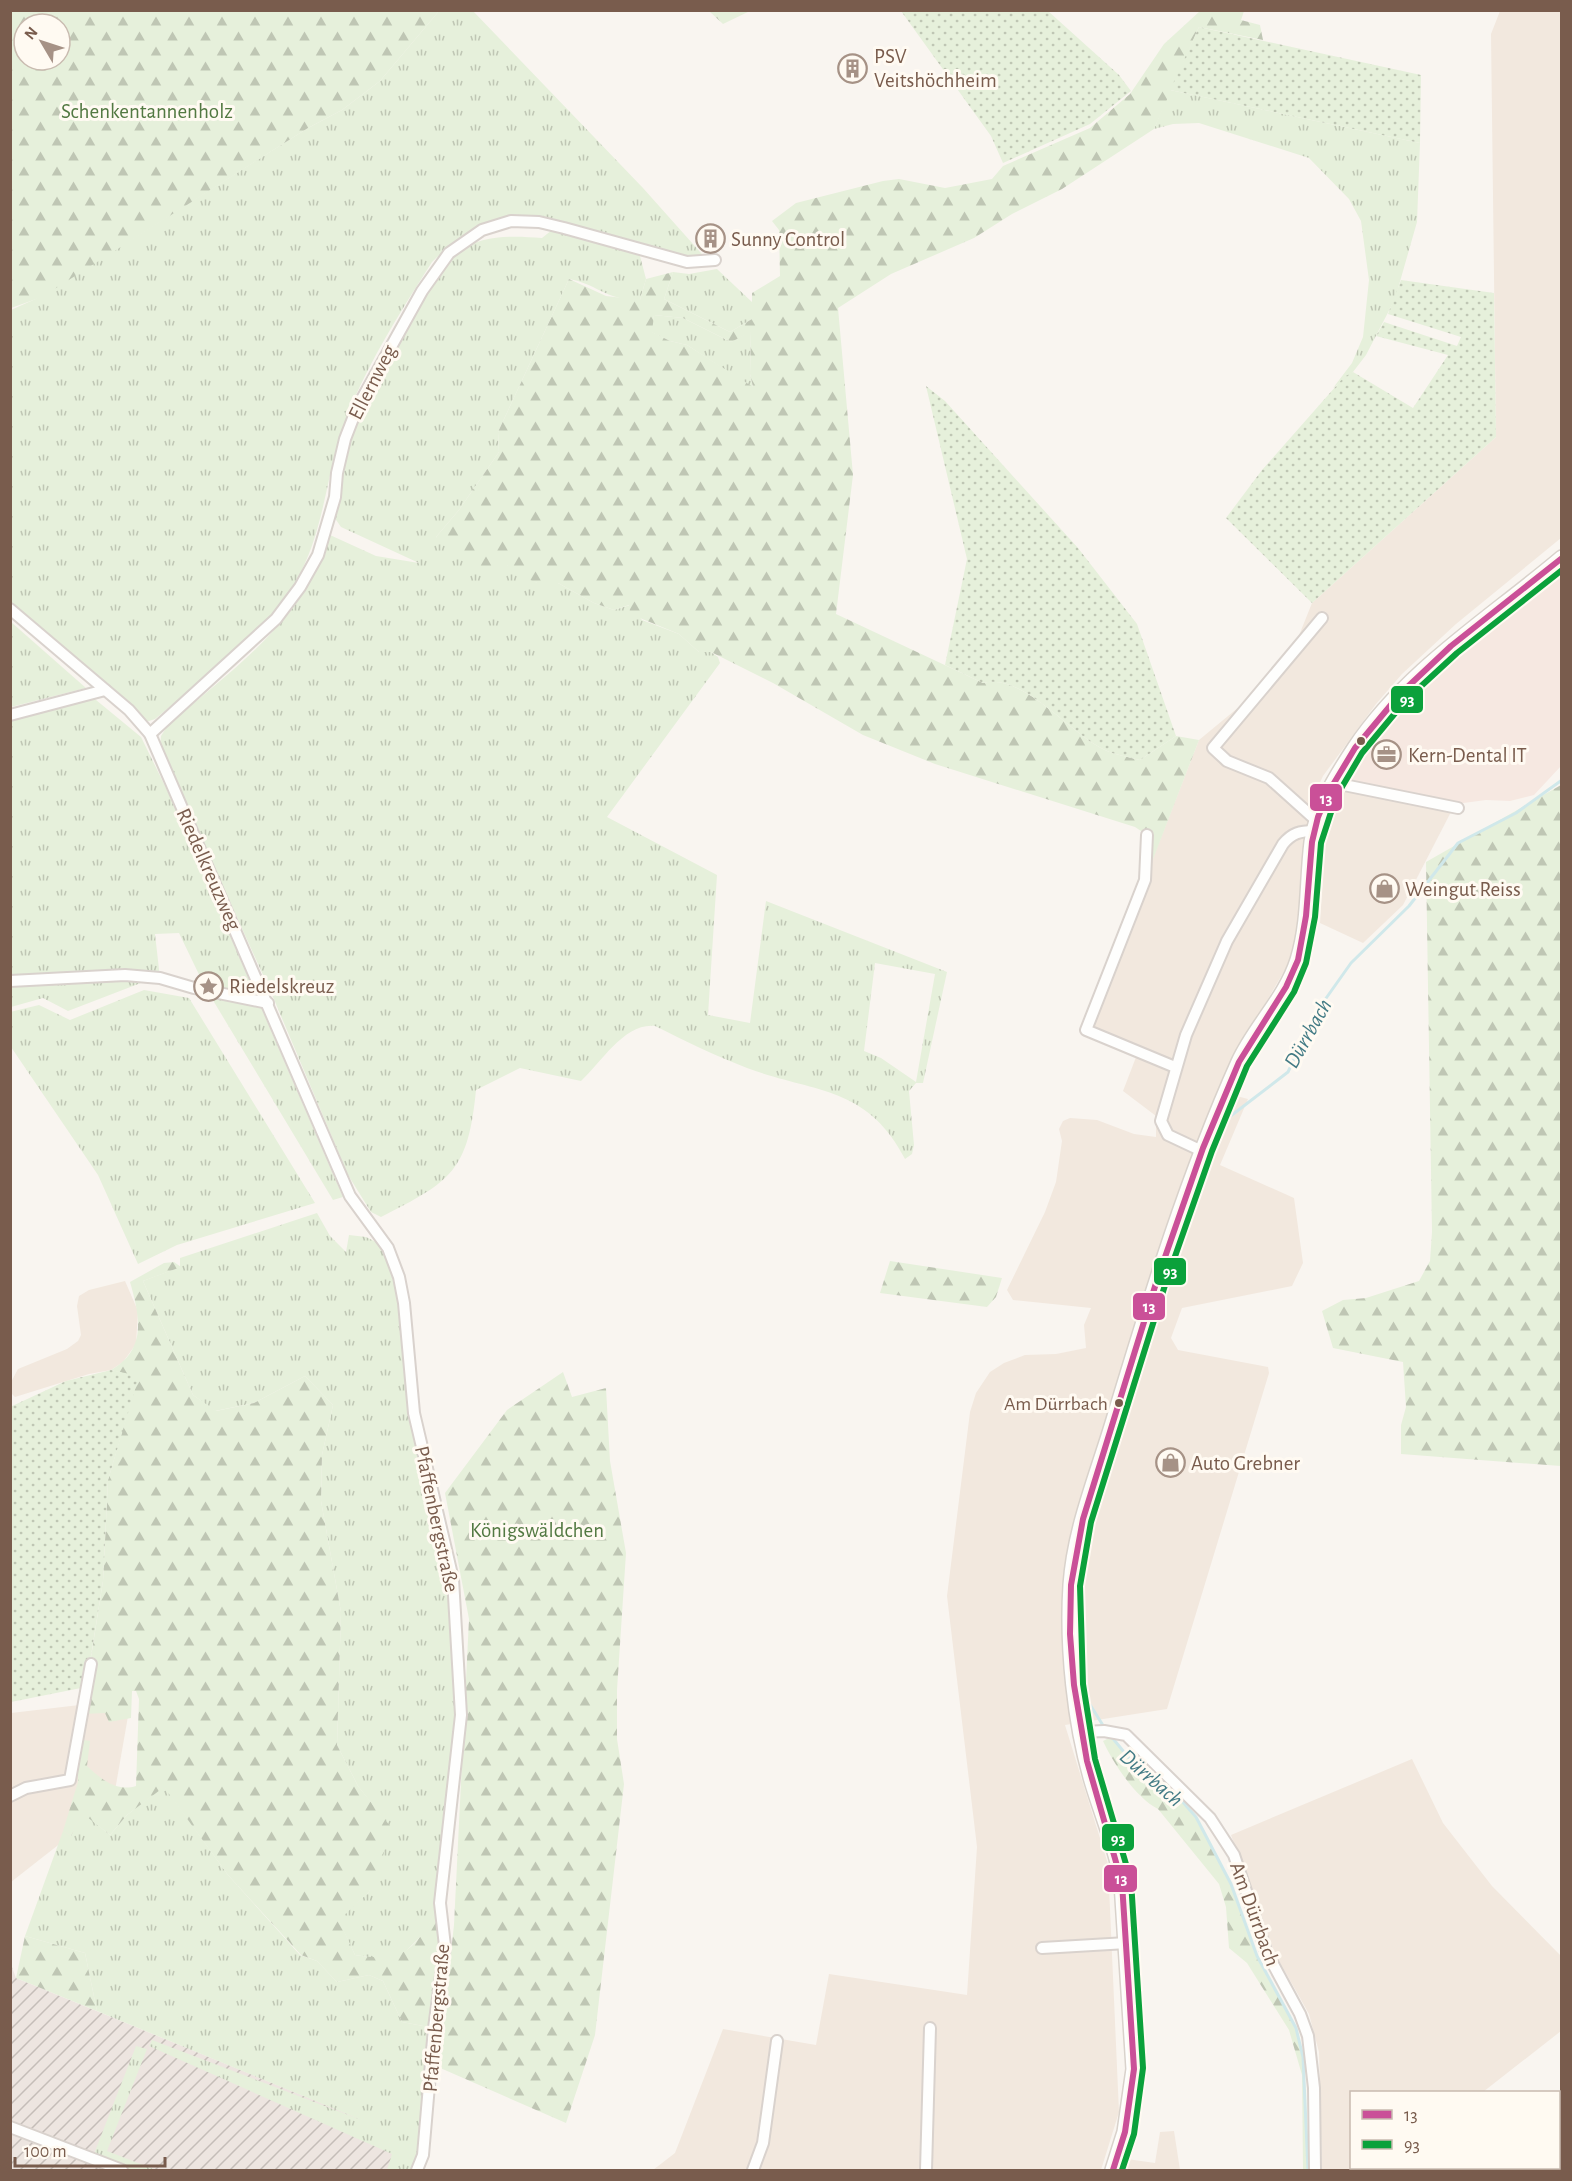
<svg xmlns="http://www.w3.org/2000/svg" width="1572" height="2181" font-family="'Alegreya Sans',sans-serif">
	<defs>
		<pattern id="industrial-furrows" width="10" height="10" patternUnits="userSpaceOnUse" patternTransform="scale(1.5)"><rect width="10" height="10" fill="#ede5e0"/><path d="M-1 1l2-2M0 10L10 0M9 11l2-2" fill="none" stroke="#c5bdb8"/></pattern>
		<pattern id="grass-tufts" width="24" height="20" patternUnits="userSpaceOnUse" patternTransform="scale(1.5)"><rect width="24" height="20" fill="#e6f0db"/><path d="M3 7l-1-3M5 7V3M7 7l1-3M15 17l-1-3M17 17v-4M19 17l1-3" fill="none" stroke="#bfc6b4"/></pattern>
		<pattern id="forest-firs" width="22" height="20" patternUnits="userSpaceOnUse" patternTransform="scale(1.5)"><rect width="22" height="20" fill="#e6f0db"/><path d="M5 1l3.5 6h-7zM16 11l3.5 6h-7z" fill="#bfc6b4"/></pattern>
		<pattern id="garden-dots" width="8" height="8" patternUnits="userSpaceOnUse" patternTransform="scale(1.5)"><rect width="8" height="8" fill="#e6f0db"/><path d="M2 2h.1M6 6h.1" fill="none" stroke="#bfc6b4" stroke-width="1.8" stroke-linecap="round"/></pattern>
	</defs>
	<rect width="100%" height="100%" fill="#f9f5f0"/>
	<!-- residential -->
	<g fill="#f2e8de">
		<polygon points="1500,11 1561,11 1561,538 1456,624 1402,674 1376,704 1323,776 1311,802 1302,915 1293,949 1286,968 1238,1050 1221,1092 1248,1099 1220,1165 1294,1198 1303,1263 1292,1286 1182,1308 1171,1338 1178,1350 1268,1367 1269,1373 1167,1709 1065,1725 1108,1864 1119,2112 1101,2170 653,2170 675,2153 723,2029 816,2045 829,1974 967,1995 977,1847 947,1596 970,1412 976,1393 990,1372 1004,1363 1025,1355 1056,1354 1086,1348 1084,1325 1091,1308 1013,1300 1007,1290 1045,1212 1056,1182 1062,1141 1059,1129 1063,1121 1070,1118 1097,1120 1134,1134 1156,1137 1156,1116 1123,1091 1138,1052 1086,1030 1199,740 1251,697 1296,643 1312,603 1496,437 1491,34"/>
		<polygon points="1342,790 1452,810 1403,905 1363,943 1320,923 1325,842 1334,807"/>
		<polygon points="125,1281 138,1311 136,1344 123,1362 111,1370 89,1374 15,1397 11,1393 11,1382 18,1369 67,1349 78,1341 81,1335 77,1306 79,1296 89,1290"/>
		<polygon points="131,1699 113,1802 11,1882 11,1713"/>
		<polygon points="1412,1759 1443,1823 1492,1886 1561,1956 1561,2031 1483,2092 1352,2092 1352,2168 1431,2168 1431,2170 1322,2170 1319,2052 1309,2014 1274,1952 1231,1835"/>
		<polygon points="1174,2131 1180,2170 1123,2170 1127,2159 1155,2163 1160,2132"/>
	</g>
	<!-- commercial -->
	<polygon fill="#f6e8e1" points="1561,576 1561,766 1534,795 1510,801 1486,800 1456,804 1349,783 1347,780 1381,733 1443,668 1518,606"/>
	<!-- industrial -->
	<polygon fill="url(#industrial-furrows)" points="10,1962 16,1978 429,2147 424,2170 11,2170"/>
	<!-- grass -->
	<g fill="url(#grass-tufts)" fill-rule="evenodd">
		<path d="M 439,11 L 473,11 L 643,188 L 709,262 L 688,265 L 640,256 L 646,279 L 640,300 C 607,301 595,283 569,279 L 498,432 L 499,452 L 459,510 L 436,537 L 507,565 L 537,583 L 558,583 L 594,603 L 614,610 L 630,605 L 642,620 L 679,634 L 699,652 L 711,652 L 718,657 L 720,663 L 607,817 L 717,875 L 708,1015 L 750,1023 L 766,901 L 947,972 L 923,1083 L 916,1083 L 909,1091 L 914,1145 L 912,1154 L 905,1159 C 867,1085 814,1093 747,1068 C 716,1056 685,1041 655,1026 C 624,1023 602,1062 581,1081 L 520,1068 L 476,1090 C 468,1171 452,1181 381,1217 L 371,1212 L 348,1175 L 273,997 L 160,747 L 161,736 L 168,725 C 221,679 285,634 317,569 C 322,559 325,546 330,535 L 376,556 L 419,563 L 341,527 L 332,514 C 340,491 342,466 349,443 C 363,401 425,277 458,252 C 482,234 514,236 542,238 L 552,230 C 505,220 467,228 432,262 C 399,314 364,369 343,427 C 325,480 324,533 295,583 C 263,639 204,678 155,719 L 146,722 L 11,603 L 11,310 L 42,296 L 308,128 L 342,110 L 380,81 ZM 875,963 L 935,974 L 916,1082 L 881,1058 L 864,1051 Z"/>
		<polygon points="1170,90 1420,143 1417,222 1395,299 1366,355 1353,372 1333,388 1352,363 1363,337 1369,280 1361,221 1349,199 1309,158 1199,123 1173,124 1154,129"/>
		<polygon points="717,269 753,303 752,319 730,332 664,299 673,272 689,274"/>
		<polygon points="654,315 683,318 731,342 751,331 750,374 753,388 687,345 670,341 651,332"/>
		<polygon points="11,622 86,688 11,707"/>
		<polygon points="90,695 141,737 167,790 343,1197 333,1200 205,987 179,933 155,934 160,978 174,986 146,981 68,1011 43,998 11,1007 11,718"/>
		<polygon points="144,990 189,998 315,1203 177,1245 138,1264 98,1175 11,1047 10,1012 39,1005 70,1020"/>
		<polygon points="317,1213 330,1236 346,1252 349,1235 366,1237 388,1248 399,1277 414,1413 453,1579 461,1715 440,1903 425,1932 403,1954 381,1959 355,1955 338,1919 369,1892 389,1826 358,1786 337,1745 341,1612 321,1501 322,1455 333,1405 305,1376 254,1403 215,1411 193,1395 143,1281 180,1267 180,1258"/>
		<polygon points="164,1786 228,1875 300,1955 317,1961 337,1982 369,1975 383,1981 402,2022 434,2028 417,2170 387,2170 392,2154 149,2046 152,2040 364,2121 97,2011 85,1953 25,1936 63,1831 71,1836 82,1812 110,1835 127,1815"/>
		<polygon points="136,2046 147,2049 107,2151 156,2170 122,2170 92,2159"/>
	</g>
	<!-- forest -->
	<g fill="url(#forest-firs)" fill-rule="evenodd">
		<path d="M 10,11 L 11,10 L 439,11 L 380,81 L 342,110 L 308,128 L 42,297 L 11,308 ZM 24,24 L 60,24 L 60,60 L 24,60 Z"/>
		<polygon points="709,11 750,11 723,24"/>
		<path d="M 1200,11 L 1244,11 L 1241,20 L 1260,25 L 1263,40 L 1199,27 L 1154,129 L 1062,189 L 1012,214 L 974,238 L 891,274 L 838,308 L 853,475 L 836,614 L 983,683 C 1023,672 1070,734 1105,750 C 1115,755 1129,757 1140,760 L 1176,736 L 1199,740 L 1145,880 L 1147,835 L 1135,827 L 935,764 L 863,735 L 773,683 L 711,652 L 699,652 L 679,634 L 630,614 L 629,605 L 614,610 L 594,603 L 558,583 L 537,583 L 516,574 L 507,565 C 481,577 455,553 436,537 L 459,510 L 499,452 L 498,432 L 569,279 L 606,296 L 640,300 L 646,279 L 673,272 L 664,299 L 730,332 L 752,319 L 752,293 L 780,276 L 779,230 L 772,221 L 796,203 L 883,181 L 899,179 L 945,188 L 992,179 L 1003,166 L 1090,128 L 1130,94 L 1164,44 ZM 654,315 L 683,318 L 731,342 L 751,332 L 750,374 L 753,387 L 687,345 L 670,341 L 652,332 Z"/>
		<polygon points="1561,785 1561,1466 1401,1454 1401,1425 1406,1407 1403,1362 1333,1348 1322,1311 1343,1300 1366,1298 1419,1281 1430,1261 1432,1232 1426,862"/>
		<polygon points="890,1261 1002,1278 996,1297 987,1307 880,1293"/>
		<path d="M 174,1262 L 181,1267 L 143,1281 L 193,1395 L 216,1411 L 254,1403 L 305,1376 L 333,1405 L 322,1455 L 321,1501 L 341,1612 L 337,1745 L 358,1786 L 390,1826 L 381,1865 L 369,1892 L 339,1920 L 355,1955 C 408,1964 417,1946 440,1903 L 445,1946 L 434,2028 L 402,2022 L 383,1981 L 369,1975 L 337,1982 L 317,1961 L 301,1955 L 228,1875 L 164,1787 L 127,1815 L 110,1835 L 82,1813 L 71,1836 L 63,1831 L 78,1782 L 78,1739 L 90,1741 L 87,1766 C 101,1779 116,1792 136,1786 L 139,1699 L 136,1691 L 132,1691 L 131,1718 L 109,1722 L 105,1713 L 82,1714 L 103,1581 L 108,1480 L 138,1377 L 111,1370 C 147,1349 140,1317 130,1282 L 164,1263 Z"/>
		<polygon points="563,1372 572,1397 606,1388 610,1461 626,1553 617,1690 617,1739 624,1784 595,2035 566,2123 438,2067 454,1925 469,1619 445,1493 507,1410"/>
		<path d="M 1111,1737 L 1143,1775 L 1174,1792 L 1196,1817 L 1231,1884 L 1257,1956 L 1296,2028 L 1303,2057 L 1308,2170 L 1303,2170 L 1302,2075 L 1289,2030 L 1247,1963 L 1229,1948 L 1226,1907 L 1219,1884 L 1158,1809 C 1136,1798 1113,1763 1103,1741 Z"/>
		<polygon points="25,1936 85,1953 97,2011 16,1978"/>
	</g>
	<!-- garden -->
	<g fill="url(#garden-dots)">
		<polygon points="901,11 1048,11 1119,75 1131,91 1090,124 1003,163 991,136"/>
		<polygon points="1199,27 1421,75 1420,143 1170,90"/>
		<polygon points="1401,280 1494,293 1496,437 1312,603 1226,518 1262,470 1344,377 1353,372 1413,408 1448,355 1376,336 1384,322 1457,346 1461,337 1388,314"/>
		<path d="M 926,386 L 945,401 L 1078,548 L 1137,624 L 1176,736 L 1140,760 C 1129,757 1115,755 1105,750 C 1070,734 1023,672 983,683 L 945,665 L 967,559 Z"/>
		<polygon points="111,1370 139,1376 108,1480 103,1581 86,1687 11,1702 10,1407 66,1381"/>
	</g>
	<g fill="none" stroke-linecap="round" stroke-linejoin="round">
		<!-- stream -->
		<g stroke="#d0e8ea" stroke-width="3">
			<polyline points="1191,1203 1228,1118 1288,1072 1317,1011 1351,963 1409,906 1458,843 1516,813 1562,780"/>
			<polyline points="1077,1609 1087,1543 1182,1229"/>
			<polyline points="1077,1619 1089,1703 1104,1727"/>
			<polyline points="1110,1735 1143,1775 1174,1792 1196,1817 1231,1884 1257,1956 1296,2028 1303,2057 1308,2170"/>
		</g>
		<defs>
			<g id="street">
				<polyline points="10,609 129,710 150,734 350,1196 388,1248 399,1277 404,1303 414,1413 453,1579 461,1715 440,1903 445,1946 434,2028 423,2155 417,2170"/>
				<polyline points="10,715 105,690"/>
				<polyline points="150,734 276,619 300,587 318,555 335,497 337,473 345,439 357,408 422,291 449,253 482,230 511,221 539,222 564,228 687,262 715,260"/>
				<polyline points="1334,783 1458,808"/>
				<polyline points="1317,821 1269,778 1227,761 1213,748 1322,618"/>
				<polyline points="1147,835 1145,880 1086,1030 1175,1067"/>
				<polyline points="10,981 125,975 160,978 194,988 268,1003"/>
				<path d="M 1202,1151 L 1168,1135 L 1161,1121 L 1186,1035 L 1227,941 L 1283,844 C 1292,833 1300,831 1314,831"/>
				<polyline points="1082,1732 1104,1731 1126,1735 1210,1818 1234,1855 1266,1951 1300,2014 1308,2036 1314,2088 1315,2170"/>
				<polyline points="10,1796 26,1788 70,1780 91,1664"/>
				<polyline points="1042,1948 1127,1943"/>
				<polyline points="10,2127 122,2170"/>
				<polyline points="753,2170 763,2143 777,2041"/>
				<polyline points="926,2170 930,2028"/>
			</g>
			<path id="secondary" d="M 1113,2170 L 1125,2132 L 1134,2069 L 1122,1883 C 1117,1849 1103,1817 1093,1784 C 1075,1725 1067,1646 1071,1585 C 1075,1526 1100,1469 1116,1413 C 1152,1294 1188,1176 1239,1062 C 1255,1027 1286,998 1298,960 C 1310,921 1307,882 1312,842 C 1317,807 1336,777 1355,748 C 1408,669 1490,619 1562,558"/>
		</defs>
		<!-- street casing -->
		<use href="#street" stroke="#d9d2cd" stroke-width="14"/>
		<!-- secondary casing -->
		<use href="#secondary" stroke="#d9d2cb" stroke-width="18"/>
		<!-- street -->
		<use href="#street" stroke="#fefefd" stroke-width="10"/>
		<!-- secondary -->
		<use href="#secondary" stroke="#fefefd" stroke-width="15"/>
		<defs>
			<polyline id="bus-1" points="1113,2170 1125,2132 1134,2069 1122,1883 1087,1761 1074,1685 1070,1634 1071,1585 1083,1519 1157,1280 1203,1148 1239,1062 1286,987 1298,960 1306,916 1312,842 1318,817 1328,793 1355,748 1400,694 1451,646 1562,558"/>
			<polyline id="bus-2" points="1122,2170 1134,2134 1143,2068 1131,1881 1095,1759 1083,1684 1080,1586 1091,1522 1166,1282 1212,1151 1247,1066 1294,992 1306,963 1315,917 1321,843 1336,797 1362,753 1406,700 1457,653 1562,570"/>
		</defs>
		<!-- bus-1 casing -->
		<use href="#bus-1" stroke="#fffaf2" stroke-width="10"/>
		<!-- bus-2 casing -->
		<use href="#bus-2" stroke="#fffaf2" stroke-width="10"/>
		<!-- bus-1 -->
		<use href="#bus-1" stroke="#ca5098" stroke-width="6"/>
		<!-- bus-2 -->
		<use href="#bus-2" stroke="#0ba13b" stroke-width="6"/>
	</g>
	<!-- icons -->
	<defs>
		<symbol id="building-ring" viewBox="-11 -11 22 22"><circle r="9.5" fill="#fffaf2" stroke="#a69286" stroke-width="1.5"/><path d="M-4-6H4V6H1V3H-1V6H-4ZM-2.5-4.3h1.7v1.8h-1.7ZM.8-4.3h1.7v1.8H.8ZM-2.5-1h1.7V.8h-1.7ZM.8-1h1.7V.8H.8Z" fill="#a69286"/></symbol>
		<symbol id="office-ring" viewBox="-11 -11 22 22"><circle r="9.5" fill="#fffaf2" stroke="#a69286" stroke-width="1.5"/><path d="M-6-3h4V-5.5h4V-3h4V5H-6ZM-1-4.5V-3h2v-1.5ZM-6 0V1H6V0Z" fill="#a69286"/></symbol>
		<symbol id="shop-ring" viewBox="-11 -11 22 22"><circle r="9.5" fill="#fffaf2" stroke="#a69286" stroke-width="1.5"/><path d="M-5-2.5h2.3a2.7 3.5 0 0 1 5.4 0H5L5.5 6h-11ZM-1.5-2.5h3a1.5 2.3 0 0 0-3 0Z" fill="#a69286"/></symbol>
		<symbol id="sight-ring" viewBox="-11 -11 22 22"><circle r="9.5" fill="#fffaf2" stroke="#a69286" stroke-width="1.5"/><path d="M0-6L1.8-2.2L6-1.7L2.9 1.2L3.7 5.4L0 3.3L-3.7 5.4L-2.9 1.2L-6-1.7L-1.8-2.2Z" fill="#a69286"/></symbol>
	</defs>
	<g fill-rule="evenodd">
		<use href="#building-ring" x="836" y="52" width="33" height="33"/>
		<use href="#building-ring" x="694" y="222" width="33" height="33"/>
		<use href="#office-ring" x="1370" y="738" width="33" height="33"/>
		<use href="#shop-ring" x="1368" y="872" width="33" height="33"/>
		<use href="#sight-ring" x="192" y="970" width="33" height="33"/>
		<use href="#shop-ring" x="1154" y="1446" width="33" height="33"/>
	</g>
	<!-- markers -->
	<g fill="#795c4d" stroke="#fffaf2" stroke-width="2">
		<circle cx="1361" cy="741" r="5"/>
		<circle cx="1119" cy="1403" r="5"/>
	</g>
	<g text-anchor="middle" stroke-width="6" stroke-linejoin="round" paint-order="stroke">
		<!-- bus labels -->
		<g font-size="20" fill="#795c4d" stroke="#fffaf2" text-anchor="end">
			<text x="1108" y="1410">Am Dürrbach</text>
		</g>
		<!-- poi labels -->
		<g font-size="21" fill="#795c4d" stroke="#fffaf2" text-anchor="start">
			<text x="874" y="63">PSV<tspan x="874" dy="24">Veitshöchheim</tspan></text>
			<text x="731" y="246">Sunny Control</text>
			<text x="1408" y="762">Kern-Dental IT</text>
			<text x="1405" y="896">Weingut Reiss</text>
			<text x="229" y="993">Riedelskreuz</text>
			<text x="1191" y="1470">Auto Grebner</text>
		</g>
		<!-- park labels -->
		<g font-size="21" fill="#527942" stroke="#fffaf2">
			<text x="147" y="118">Schenkentannenholz</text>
			<text x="537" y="1537">Königswäldchen</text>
		</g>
		<!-- street labels -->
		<g font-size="21" fill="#795c4d" stroke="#fffaf2">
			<text transform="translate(372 382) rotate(-63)" y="7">Ellernweg</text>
			<text transform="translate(209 869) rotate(66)" y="7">Riedelkreuzweg</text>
			<text transform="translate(437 1519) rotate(78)" y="7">Pfaffenbergstraße</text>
			<text transform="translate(1255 1914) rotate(70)" y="7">Am Dürrbach</text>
			<text transform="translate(436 2018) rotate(-85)" y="7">Pfaffenbergstraße</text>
		</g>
		<!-- water labels -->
		<g font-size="22" font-style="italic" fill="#437b85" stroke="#fffaf2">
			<text transform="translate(1307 1033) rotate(-61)" y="8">Dürrbach</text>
			<text transform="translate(1152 1777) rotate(41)" y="8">Dürrbach</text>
		</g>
	</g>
	<g stroke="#fffaf2" stroke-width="2">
		<rect x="1390" y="685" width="34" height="29" rx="6" fill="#0ba13b"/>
		<rect x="1309" y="783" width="34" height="29" rx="6" fill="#ca5098"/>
		<rect x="1153" y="1257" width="34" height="29" rx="6" fill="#0ba13b"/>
		<rect x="1132" y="1292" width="34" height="29" rx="6" fill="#ca5098"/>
		<rect x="1101" y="1823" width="34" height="29" rx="6" fill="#0ba13b"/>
		<rect x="1103" y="1864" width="35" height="29" rx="6" fill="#ca5098"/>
	</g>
	<g font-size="16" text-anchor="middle" font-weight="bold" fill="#fff">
		<text x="1407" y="705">93</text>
		<text x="1326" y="804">13</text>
		<text x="1170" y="1277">93</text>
		<text x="1149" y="1312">13</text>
		<text x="1118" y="1844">93</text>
		<text x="1121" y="1884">13</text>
	</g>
	<!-- border -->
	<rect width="1572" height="2181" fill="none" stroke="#795c4d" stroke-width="24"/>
	<!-- legend -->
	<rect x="1350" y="2091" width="210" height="78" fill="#fffaf2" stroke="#c9bbb0" stroke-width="1.5"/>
	<rect x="1362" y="2110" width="30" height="9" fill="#ca5098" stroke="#c9bbb0" stroke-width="1.5"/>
	<text x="1404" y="2121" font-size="18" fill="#795c4d">13</text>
	<rect x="1362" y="2140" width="30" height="9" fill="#0ba13b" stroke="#c9bbb0" stroke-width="1.5"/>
	<text x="1404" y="2151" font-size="18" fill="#795c4d">93</text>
	<!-- north arrow -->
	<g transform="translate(42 42) rotate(309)"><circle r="28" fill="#fffaf2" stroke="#c9bbb0" stroke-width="1.5"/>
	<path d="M0-4.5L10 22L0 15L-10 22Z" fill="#a69286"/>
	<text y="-9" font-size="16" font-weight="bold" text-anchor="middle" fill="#795c4d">N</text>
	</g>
	<!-- scale -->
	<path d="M15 2157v9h150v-9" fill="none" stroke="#795c4d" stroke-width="3"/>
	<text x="24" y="2157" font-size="18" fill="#795c4d" stroke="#fffaf2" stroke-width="4.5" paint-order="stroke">100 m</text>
</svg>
